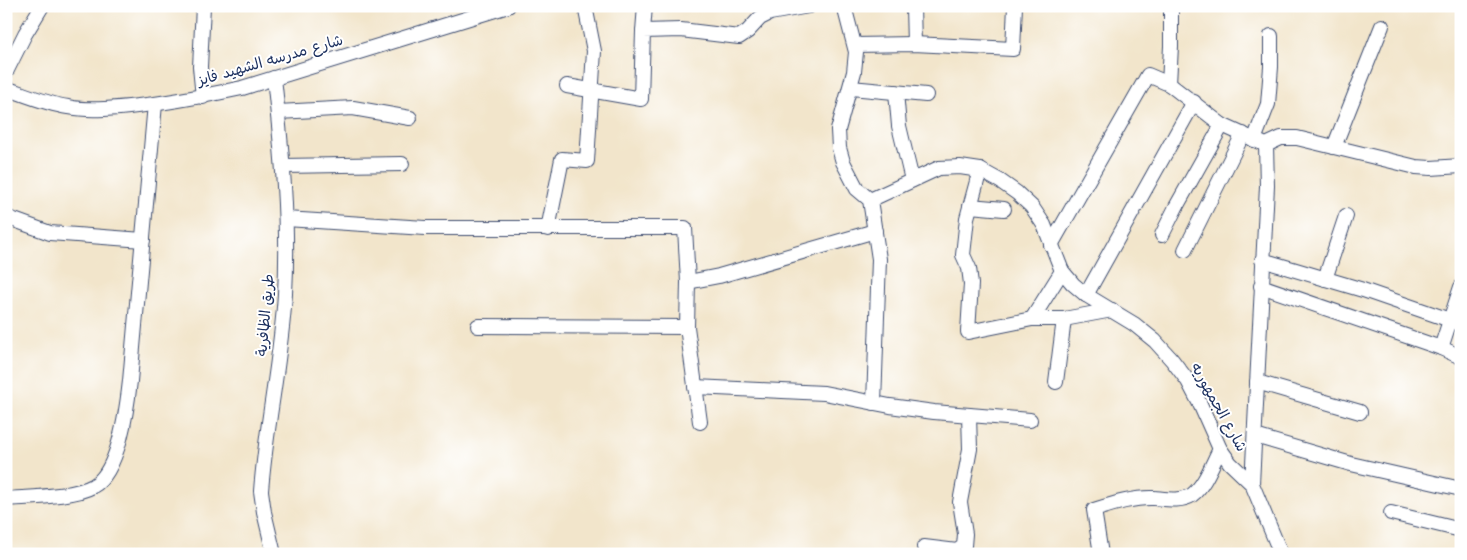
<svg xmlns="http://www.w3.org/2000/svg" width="1467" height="560" font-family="Mali,'Playpen Sans Arabic',sans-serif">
	<rect width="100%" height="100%" fill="#fff"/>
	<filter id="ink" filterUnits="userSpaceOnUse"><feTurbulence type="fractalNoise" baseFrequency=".02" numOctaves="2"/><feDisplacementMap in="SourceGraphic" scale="10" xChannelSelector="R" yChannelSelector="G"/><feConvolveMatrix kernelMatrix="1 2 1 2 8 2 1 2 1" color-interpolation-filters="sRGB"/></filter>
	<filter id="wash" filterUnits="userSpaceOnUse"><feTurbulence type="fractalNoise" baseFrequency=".0096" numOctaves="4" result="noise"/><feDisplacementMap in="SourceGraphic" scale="20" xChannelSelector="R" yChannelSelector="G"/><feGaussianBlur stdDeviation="1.12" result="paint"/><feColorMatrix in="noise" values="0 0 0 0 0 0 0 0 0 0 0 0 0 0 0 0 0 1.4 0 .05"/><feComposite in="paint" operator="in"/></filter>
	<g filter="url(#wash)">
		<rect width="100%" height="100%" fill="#f2e5cb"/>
	</g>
	<g filter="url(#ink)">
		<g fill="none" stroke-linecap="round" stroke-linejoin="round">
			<defs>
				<g id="minor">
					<polyline points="844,6 856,52 854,72 838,130 839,148 843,162 857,189 870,200 879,259 874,403"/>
					<polyline points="913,6 914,44"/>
					<polyline points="643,31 645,6"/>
					<polyline points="855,45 914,44 1013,49 1015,6"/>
					<polyline points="6,72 25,34 42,6"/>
					<polyline points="1169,84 1171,46 1171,6"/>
					<polyline points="567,86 641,99 643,31 681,30 739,37 748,31 760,18 770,13 809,6"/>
					<path d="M 6,88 C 26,95 47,104 68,107 C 88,111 109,109 129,107 C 167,103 204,96 242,88 L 508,6"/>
					<polyline points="851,88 926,95"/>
					<polyline points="896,92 899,126 912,180"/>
					<polyline points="203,97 200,67 203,6"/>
					<polyline points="278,112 353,108 410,118"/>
					<polyline points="1254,140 1268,104 1271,67 1271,36"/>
					<polyline points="1334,147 1382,26"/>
					<polyline points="283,166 402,164"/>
					<polyline points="980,170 967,218 963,255 969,268 971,284 968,332 1032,319 1064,319 1112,310"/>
					<polyline points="870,200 939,168 960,167 980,170 1000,181 1017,193 1032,207 1044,225 1062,271 1073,284 1086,295 1134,324 1155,341 1172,360 1188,381 1200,404 1220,449 1230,463 1252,484 1281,554"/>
					<polyline points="970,206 1004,209"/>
					<polyline points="6,217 50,233 143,240"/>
					<polyline points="286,219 425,228 685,228 688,282 687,327 700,422"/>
					<polyline points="548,229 562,159 587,161 594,51 585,6"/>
					<polyline points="1162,235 1176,207 1222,125"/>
					<polyline points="1051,245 1148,75 1169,84 1222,125 1266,145 1281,138 1297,138 1416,167 1431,168 1461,166"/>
					<polyline points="1185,250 1243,134"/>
					<polyline points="1262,260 1363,290 1450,320"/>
					<polyline points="1325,279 1346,216"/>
					<polyline points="688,282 719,276 875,231"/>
					<polyline points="1261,286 1441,348 1461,357"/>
					<polyline points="1086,295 1194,102"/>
					<polyline points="1032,319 1062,271"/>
					<polyline points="478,326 687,327"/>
					<polyline points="1441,348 1461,287"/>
					<polyline points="1056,382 1064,319"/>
					<polyline points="1257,382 1360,412"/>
					<polyline points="695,387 824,393 890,406 934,412 1030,420"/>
					<polyline points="1255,436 1351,464 1461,489"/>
					<polyline points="1252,484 1267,186 1266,145"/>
					<path d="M 6,499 C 29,497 74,497 93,486 C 119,472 127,408 130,381 L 155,104"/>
					<polyline points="1391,513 1461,530"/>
					<polyline points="924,547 957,551 964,546 965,534 960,502 970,449 969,415"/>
					<path d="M 274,554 L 264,512 L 261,491 C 266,425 281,360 285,294 C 289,222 282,150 274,78"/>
					<path d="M 1101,554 L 1094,510 C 1113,504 1134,497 1154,498 C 1166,499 1181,502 1192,495 C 1205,485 1212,464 1220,449"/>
				</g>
			</defs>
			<!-- minor casing -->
			<use href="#minor" stroke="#3b4a6e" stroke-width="16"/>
			<!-- minor -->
			<use href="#minor" stroke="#fff" stroke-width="14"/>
		</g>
	</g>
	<g text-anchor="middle" stroke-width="4" stroke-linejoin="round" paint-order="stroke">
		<!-- street labels -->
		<g font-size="15" fill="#1b2f5e" stroke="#fff">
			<text transform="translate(270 60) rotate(-16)" y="5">شارع مدرسه الشهيد فايز</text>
			<text transform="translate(265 315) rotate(-85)" y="5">طريق الظافرية</text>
			<text transform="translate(1219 407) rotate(61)" y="5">شارع الجمهوريه</text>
		</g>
	</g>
	<!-- margin -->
	<rect width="1467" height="560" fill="none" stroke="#fff" stroke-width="25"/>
</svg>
